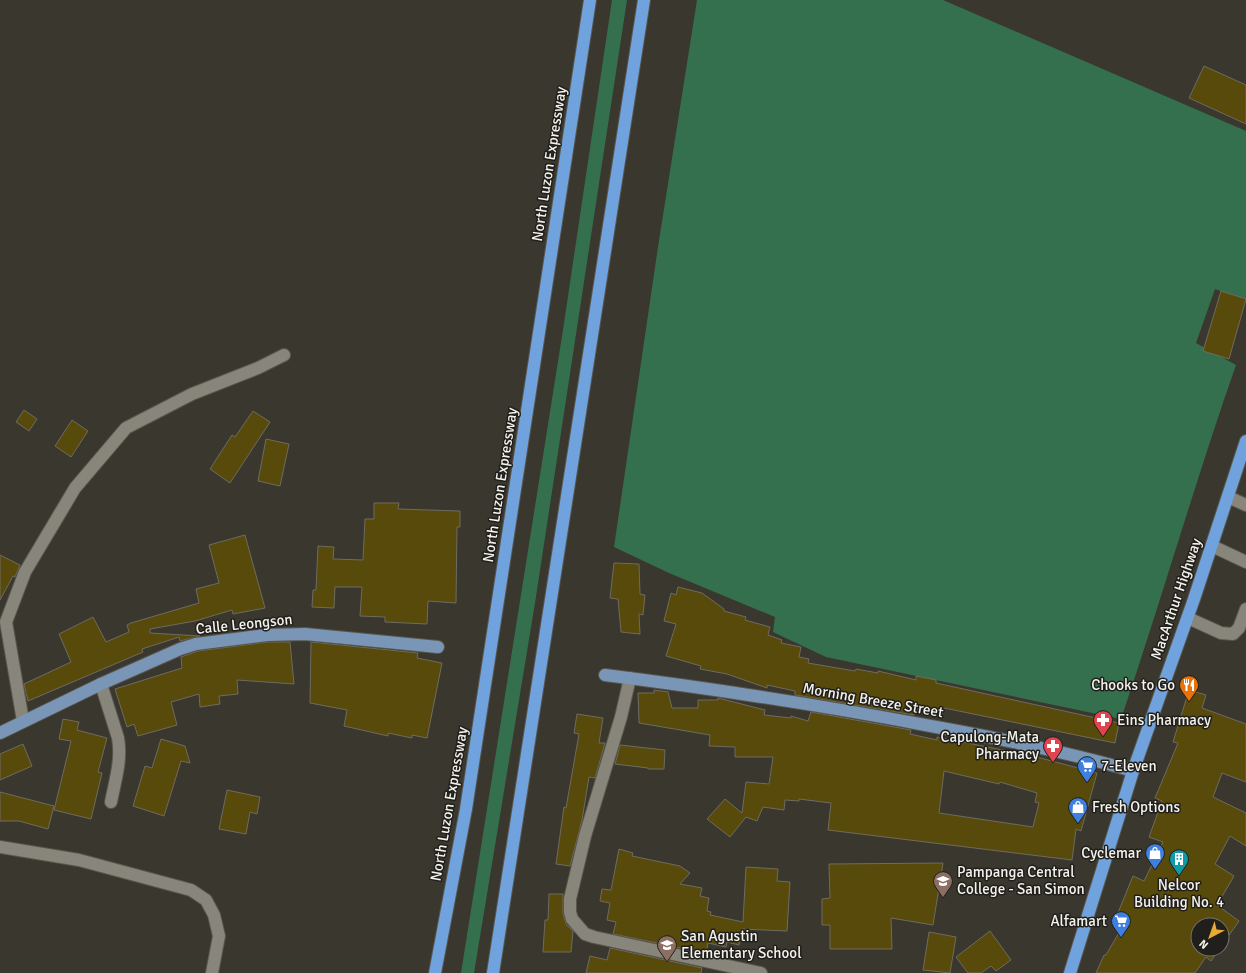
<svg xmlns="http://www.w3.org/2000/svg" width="1246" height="973" font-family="Signika,sans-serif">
	<rect width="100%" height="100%" fill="#3a382e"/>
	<!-- green -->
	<g fill="#35704e">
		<polygon points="612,0 627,0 535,603 474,973 461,973 563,330"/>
		<path d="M 697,0 L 943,0 L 1246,131 L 1246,300 L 1215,289 L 1196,343 L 1236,365 C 1195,482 1161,601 1121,719 L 826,657 L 773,632 L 775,617 L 669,573 L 614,547 L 658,247 Z"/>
	</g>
	<!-- building -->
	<g fill="#584a0a" stroke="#6e6b61" fill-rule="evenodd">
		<polygon points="1204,66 1246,85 1246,124 1189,98"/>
		<polygon points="1221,291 1246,299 1229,359 1203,351"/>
		<polygon points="24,410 37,419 29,431 16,422"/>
		<polygon points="253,411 270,422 230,483 210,469 232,435 235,437"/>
		<polygon points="72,420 88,431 71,457 55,446"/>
		<polygon points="266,439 289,444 280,486 258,481"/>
		<polygon points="374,503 399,503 398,509 460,511 460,527 457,527 456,603 428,601 427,624 385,622 385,617 360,616 362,587 335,587 334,608 312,607 313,590 316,590 318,546 334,547 333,559 363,560 365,519 374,519"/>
		<polygon points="245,535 265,608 233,614 232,610 195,621 150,629 150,633 200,636 180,641 179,637 142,649 143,652 28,701 24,684 71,662 59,634 93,617 106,642 129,632 127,625 131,623 199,603 196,589 219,583 209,545"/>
		<polygon points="0,555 20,565 15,577 13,576 0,600"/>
		<polygon points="614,563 639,564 640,594 645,595 643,615 639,614 640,634 621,632 618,599 610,598"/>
		<polygon points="678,587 702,593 724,609 724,611 746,617 745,620 770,627 768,635 782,640 781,643 801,647 799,657 809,659 808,663 855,671 856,669 878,673 878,671 916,680 916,676 936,680 936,683 1119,723 1115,743 944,708 942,714 916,709 914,715 795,695 795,691 767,685 767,688 727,674 700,669 701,666 666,656 676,624 664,621 671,593 676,595"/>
		<polygon points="268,642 290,642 294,684 237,680 238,694 219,696 220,704 200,707 199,694 171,702 177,725 138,736 134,724 127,727 115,689 182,668 181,657 198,651"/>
		<polygon points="311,642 418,653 417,658 442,663 427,738 412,735 412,738 388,733 388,736 344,726 347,710 310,703"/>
		<path d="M 654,690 L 668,692 L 672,708 L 698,708 L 698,700 L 718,700 L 718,698 L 765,710 L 764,715 L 791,718 L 791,716 L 808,721 L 811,712 L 911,730 L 910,734 L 937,740 L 937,737 L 1033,756 L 1097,773 L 1081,831 L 1076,829 L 1072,860 L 828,830 L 831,803 L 799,799 L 799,801 L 785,800 L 784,810 L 763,807 L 757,821 L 746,817 L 730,837 L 707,819 L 725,799 L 742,813 L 746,782 L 769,784 L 773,757 L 735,757 L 735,747 L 709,746 L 710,735 L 639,723 L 638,693 L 654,693 ZM 944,771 L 999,784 L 1000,782 L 1037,793 L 1035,802 L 1039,803 L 1033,827 L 939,813 Z"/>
		<polygon points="1189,690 1206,695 1202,708 1246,724 1246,782 1222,773 1213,797 1246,813 1246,846 1230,836 1215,864 1234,876 1217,905 1239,921 1222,945 1222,925 1198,925 1198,949 1219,949 1211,961 1206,957 1195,973 1096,973 1104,955 1106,955 1124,924 1115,920 1133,876 1144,881 1163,842 1149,837 1162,801 1155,798 1178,743 1173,742"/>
		<polygon points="577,714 603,718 599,743 605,743 595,778 589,777 582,820 570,866 556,864 564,807 566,808 579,734 574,733"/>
		<polygon points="63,719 79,722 77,730 107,738 98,772 102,773 91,819 54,810 71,741 59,739"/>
		<polygon points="161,739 185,746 190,763 181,761 164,816 133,806 145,766 152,768"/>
		<polygon points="23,744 32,766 0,780 0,754"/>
		<polygon points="620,745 665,750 664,769 648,769 648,768 615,764"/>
		<polygon points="227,790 260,797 257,814 250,812 246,834 219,829"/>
		<polygon points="0,792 54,806 48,829 19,821 0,821"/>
		<polygon points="619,849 633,853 632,856 680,866 690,873 680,884 702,888 700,896 709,898 707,911 711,912 710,915 743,922 746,867 778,869 777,881 790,882 787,931 742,929 739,945 727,942 726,947 708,943 706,953 613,934 616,922 607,920 610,903 600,901 602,889 611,890"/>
		<polygon points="943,863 933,925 891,918 892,949 830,949 830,925 822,925 822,899 830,898 829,864"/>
		<polygon points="549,894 563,894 563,914 566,924 573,931 571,952 543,952 545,920 548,920"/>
		<polygon points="990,931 1011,960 996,971 991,966 981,973 968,973 956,957"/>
		<polygon points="929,932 956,937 950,973 923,970"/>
		<polygon points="610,948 702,968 701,973 586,973 590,956 607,960"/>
	</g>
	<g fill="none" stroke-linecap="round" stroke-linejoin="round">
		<defs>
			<g id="minor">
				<polyline points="1228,497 1246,505"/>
				<polyline points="1212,546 1246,562"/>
				<polyline points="1188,618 1221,633 1233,634 1239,628 1246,609"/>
				<polyline points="630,678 621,717 585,836 570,899 570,912 572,919 585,934 594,937 761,973"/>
				<path d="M 101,684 L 118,738 C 122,760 115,781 111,802"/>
				<polyline points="23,721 6,622 25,572 75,488 126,428 192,394 258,368 284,355"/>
				<polyline points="0,847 79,860 191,890 206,900 214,915 219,936 212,973"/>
			</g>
			<g id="major">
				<path d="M 605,675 C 716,689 826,706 936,727 C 1002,739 1068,752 1133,771"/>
				<polyline points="0,733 101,684 180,649 196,644 267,635 305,634 438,647"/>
			</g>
			<g id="highway">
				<polyline points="435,973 466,809 590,0"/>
				<polyline points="493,973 644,0"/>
				<polyline points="1070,973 1133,771 1194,599 1246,441"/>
			</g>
		</defs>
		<!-- minor casing -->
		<use href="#minor" stroke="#58564e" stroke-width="14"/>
		<!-- major casing -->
		<use href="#major" stroke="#58564e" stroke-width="14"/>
		<!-- highway casing -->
		<use href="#highway" stroke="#58564e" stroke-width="14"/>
		<!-- minor -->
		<use href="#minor" stroke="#88857b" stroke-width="12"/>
		<!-- major -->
		<use href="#major" stroke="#7a96b6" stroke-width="12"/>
		<!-- highway -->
		<use href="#highway" stroke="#70a2dd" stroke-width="12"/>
	</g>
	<!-- icons -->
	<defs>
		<symbol id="restaurant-pin" viewBox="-11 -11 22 30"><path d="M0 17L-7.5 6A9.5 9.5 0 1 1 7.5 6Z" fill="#e8710a" stroke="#201f1b"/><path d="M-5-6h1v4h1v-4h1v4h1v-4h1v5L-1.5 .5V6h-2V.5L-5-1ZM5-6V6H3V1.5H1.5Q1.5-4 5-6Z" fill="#fff"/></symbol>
		<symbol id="pharmacy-pin" viewBox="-11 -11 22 30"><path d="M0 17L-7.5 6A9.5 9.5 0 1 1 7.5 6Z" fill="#e0444e" stroke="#201f1b"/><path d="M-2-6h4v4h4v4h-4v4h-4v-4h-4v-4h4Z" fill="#fff"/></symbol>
		<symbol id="supermarket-pin" viewBox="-11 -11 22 30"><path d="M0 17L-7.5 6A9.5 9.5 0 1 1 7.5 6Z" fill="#3f7fe0" stroke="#201f1b"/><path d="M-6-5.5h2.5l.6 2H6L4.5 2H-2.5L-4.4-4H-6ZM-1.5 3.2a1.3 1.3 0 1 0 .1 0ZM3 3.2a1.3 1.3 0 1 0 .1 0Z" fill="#fff"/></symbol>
		<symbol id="shop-pin" viewBox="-11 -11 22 30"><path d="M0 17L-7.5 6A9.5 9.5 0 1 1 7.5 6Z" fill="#3f7fe0" stroke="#201f1b"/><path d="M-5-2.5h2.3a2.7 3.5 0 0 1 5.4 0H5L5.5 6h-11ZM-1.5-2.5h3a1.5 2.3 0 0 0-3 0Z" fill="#fff"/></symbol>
		<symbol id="building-pin" viewBox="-11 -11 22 30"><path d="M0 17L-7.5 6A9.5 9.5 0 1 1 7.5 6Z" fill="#0f9aa8" stroke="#201f1b"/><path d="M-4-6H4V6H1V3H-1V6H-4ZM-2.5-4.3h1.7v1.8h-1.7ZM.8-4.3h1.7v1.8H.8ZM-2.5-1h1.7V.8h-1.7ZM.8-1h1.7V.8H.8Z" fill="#fff"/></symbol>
		<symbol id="university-pin" viewBox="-11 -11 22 30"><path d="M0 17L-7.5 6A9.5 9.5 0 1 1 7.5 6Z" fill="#8d6e63" stroke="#201f1b"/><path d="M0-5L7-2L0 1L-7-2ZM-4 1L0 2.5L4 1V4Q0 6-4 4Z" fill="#fff"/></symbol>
		<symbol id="school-pin" viewBox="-11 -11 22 30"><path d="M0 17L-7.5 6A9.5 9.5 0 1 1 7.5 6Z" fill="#8d6e63" stroke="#201f1b"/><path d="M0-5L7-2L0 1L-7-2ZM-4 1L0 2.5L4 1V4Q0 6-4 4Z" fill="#fff"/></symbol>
	</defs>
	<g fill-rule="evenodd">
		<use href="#restaurant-pin" x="1178" y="674" width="22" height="30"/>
		<use href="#pharmacy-pin" x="1092" y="709" width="22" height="30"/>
		<use href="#pharmacy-pin" x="1042" y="735" width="22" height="30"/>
		<use href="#supermarket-pin" x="1076" y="755" width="22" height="30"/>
		<use href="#shop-pin" x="1067" y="796" width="22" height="30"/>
		<use href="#shop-pin" x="1144" y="842" width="22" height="30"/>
		<use href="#building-pin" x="1168" y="848" width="22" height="30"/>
		<use href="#university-pin" x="932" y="870" width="22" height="30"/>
		<use href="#supermarket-pin" x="1110" y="910" width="22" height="30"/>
		<use href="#school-pin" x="656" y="934" width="22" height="30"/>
	</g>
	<g text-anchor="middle" stroke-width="3" stroke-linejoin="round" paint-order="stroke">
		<!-- street labels -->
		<g font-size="15" fill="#f4f2ec" stroke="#201f1b">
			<text transform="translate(549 164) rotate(-81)" y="5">North Luzon Expressway</text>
			<text transform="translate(500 485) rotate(-81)" y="5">North Luzon Expressway</text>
			<text transform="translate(1176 599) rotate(-71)" y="5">MacArthur Highway</text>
			<text transform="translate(244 624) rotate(-6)" y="5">Calle Leongson</text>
			<text transform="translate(873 700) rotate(10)" y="5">Morning Breeze Street</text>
			<text transform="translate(449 804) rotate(-80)" y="5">North Luzon Expressway</text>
		</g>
		<!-- poi labels -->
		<g font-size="15" fill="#f4f2ec" stroke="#201f1b" text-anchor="start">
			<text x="1175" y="690" text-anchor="end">Chooks to Go</text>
			<text x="1117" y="725">Eins Pharmacy</text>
			<text x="1039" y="742" text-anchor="end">Capulong-Mata<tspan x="1039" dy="17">Pharmacy</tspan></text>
			<text x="1101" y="771">7-Eleven</text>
			<text x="1092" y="812">Fresh Options</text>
			<text x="1141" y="858" text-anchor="end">Cyclemar</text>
			<text x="957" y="877">Pampanga Central<tspan x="957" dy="17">College - San Simon</tspan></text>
			<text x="1179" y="890" text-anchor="middle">Nelcor<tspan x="1179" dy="17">Building No. 4</tspan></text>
			<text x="1107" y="926" text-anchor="end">Alfamart</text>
			<text x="681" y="941">San Agustin<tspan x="681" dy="17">Elementary School</tspan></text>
		</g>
	</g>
	<!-- north arrow -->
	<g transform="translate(1210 937) rotate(221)"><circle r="19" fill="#201f1b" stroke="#75736f"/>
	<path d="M0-3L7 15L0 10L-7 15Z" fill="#e7ac36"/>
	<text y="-6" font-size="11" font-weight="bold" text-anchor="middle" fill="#f4f2ec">N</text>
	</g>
</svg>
